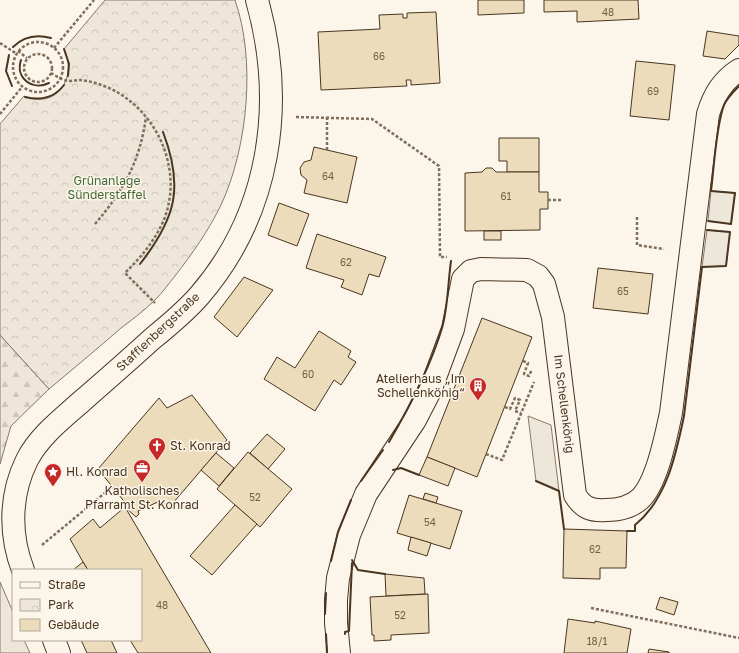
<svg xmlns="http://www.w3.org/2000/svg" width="739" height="653" font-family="'Golos Text',sans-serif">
	<defs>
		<pattern id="forest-firs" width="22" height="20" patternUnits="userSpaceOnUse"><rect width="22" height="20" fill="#ede6d9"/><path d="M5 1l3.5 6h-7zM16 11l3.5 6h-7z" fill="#cdc6ba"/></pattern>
		<pattern id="park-crowns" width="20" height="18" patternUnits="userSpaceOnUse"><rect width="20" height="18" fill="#ede6d9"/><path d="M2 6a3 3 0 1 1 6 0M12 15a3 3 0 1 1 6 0" fill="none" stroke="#cdc6ba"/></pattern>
	</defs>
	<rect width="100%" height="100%" fill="#fbf6e9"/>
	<!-- forest -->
	<polygon fill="url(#forest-firs)" stroke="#887966" points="0,335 49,389 11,426 0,464"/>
	<!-- park -->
	<path fill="url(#park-crowns)" stroke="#887966" d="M 105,0 L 235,0 C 256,60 248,147 221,205 C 209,230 192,254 175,276 C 169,283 163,292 156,299 C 145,310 133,319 121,328 C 97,349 73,369 49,389 L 0,335 L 0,124 L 24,96 C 56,110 78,78 64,49 Z"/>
	<!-- garden -->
	<polygon fill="#ede6d9" stroke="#887966" points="0,582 13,612 13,640 24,640 30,653 0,653"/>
	<!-- parking -->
	<g fill="#ede7d9" stroke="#887966">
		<polygon points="711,191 735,193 731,224 708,221"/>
		<polygon points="707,230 730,232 726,266 702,267"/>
		<polygon points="528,416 551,425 559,491 536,481"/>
	</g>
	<!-- building -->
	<g fill="#ecdcbc" stroke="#4a3520">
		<polygon points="478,0 524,0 524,13 478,15"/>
		<polygon points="544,0 638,0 639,19 577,22 577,11 544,12"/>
		<polygon points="436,12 440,83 411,85 411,80 406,80 407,86 321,90 318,32 380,29 379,15 403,14 403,18 407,18 407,13"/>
		<polygon points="707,31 739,36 739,45 725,59 703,56"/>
		<polygon points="636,61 675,65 669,120 630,116"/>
		<polygon points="499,138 539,138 539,172 507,172 507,161 499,161"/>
		<polygon points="314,147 357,157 347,203 304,193 307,180 301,175 300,168 304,162 311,160"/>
		<polygon points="486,168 492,168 496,172 539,172 539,192 548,192 548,209 540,209 540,230 465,231 465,173 482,172"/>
		<polygon points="279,203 309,214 297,246 268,235"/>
		<rect x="484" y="231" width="17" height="9"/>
		<polygon points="317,234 386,257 379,277 369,274 362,295 341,287 344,280 306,268"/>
		<polygon points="598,268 653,274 648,314 593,308"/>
		<polygon points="244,277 273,290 237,337 214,317"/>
		<polygon points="482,318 532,337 477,477 427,457"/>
		<polygon points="319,331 351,351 348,357 356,362 341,385 334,380 315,411 264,379 277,357 295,368"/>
		<polygon points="192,395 227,440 167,510 160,501 138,511 139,514 136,517 125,507 127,505 98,469 159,398 167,408"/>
		<polygon points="267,434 285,449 268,469 250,453"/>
		<polygon points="248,452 292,489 260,527 217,489"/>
		<polygon points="216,453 234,468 219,486 201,470"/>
		<polygon points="427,457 455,468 448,486 419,475"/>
		<polygon points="425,493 438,497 436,503 423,499"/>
		<polygon points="409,495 462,511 450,549 397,533"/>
		<polygon points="235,505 257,524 212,575 190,556"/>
		<polygon points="125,507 211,653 138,653 130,640 141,640 141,570 88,570 83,562 70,539 93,519 100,528"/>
		<polygon points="564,529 627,531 626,568 600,568 600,579 563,578"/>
		<polygon points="411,537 431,543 427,556 408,550"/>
		<polygon points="83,562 88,570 73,570"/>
		<polygon points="385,574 424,578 425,594 386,596"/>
		<polygon points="428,594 429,633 391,635 391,640 374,641 374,635 372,635 370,597"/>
		<polygon points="660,597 678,602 674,615 656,609"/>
		<polygon points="568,619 595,623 595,621 631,629 627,653 564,653"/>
		<polygon points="81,640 111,640 117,653 87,653"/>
		<polygon points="649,649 669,652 669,653 648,653"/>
	</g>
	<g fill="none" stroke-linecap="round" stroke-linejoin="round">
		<defs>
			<g id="minor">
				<path d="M 23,570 C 9,534 10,494 27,460 C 39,436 63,418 82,401 C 105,381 129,360 152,339 C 168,326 185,312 199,296 C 271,213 286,103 257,0"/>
				<polyline points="54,640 59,653"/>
				<path d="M 339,653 L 336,623 L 336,600 L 338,578 L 349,535 L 366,494 L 415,420 L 430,391 L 453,329 L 463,279 L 471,271 L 481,269 L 527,270 L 538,276 L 544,284 L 553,317 L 575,495 C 583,508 591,511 606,510 C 618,510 630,508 640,499 C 657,483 666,436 671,413 L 708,114 C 714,95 722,81 739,70"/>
			</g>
		</defs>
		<!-- minor casing -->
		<use href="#minor" stroke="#4a3520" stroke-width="24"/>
		<!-- path -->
		<g stroke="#7f6f5c" stroke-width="2.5" stroke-dasharray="3 2" stroke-linecap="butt">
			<circle cx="38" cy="67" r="25"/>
			<polyline points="0,43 17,54"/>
			<polyline points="54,48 94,0"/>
			<polyline points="18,51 27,58"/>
			<circle cx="38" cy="68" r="14"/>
			<path d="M 51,73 C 56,76 62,80 68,81 C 72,81 76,80 80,80 C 92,81 106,86 117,92 C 162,118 184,177 162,224 C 153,243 140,258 125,273 L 155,303"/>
			<polyline points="0,114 22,87"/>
			<polyline points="296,117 372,119 439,166 440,257 447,257"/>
			<polyline points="327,150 327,117"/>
			<polyline points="548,200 562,200"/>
			<polyline points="637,217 637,245 664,249"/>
			<path d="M 95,224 C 124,190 140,161 146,117"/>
			<polyline points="523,361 528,363 524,374 529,376 532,369"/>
			<polyline points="505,407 510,409 515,398 520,400 515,411 521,413"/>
			<polyline points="486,454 502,460 534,382"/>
			<polyline points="42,545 112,487"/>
			<polyline points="591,608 739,638"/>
		</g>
		<!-- minor -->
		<use href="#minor" stroke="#fbf6e9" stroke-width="22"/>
		<!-- wall -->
		<g stroke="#4a3520" stroke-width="2">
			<path d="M 13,47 C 24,36 36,34 51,38"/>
			<polyline points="64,49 69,64 68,76"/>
			<polyline points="9,55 6,71 12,86"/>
			<path d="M 21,60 C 15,78 32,91 49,83"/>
			<path d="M 25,97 C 41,101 54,98 64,85"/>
			<path d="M 708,221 L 731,224 L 735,193 L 711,191 C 714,168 716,126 724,105 C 727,98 733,92 739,86"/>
			<path d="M 140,264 C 176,218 184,187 163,132"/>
			<path d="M 389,442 C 410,406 430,368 442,328 C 448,307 448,282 451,261"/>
			<polyline points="393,470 401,468 419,475"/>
			<polyline points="361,481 383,450"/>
			<polyline points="536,481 559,491 564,529"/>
			<path d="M 627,531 L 635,531 L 635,525 C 667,499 676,454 684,416 L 702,267 L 726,266 L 730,232 L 707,230"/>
			<polyline points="352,560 358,570 385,574"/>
			<polyline points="331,561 338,532 351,500"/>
			<polyline points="325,614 326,593"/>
			<polyline points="326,634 327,653"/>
			<polyline points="345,634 345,632 349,631 352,563"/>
		</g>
	</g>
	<!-- icons -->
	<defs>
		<symbol id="building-pin" viewBox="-11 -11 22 30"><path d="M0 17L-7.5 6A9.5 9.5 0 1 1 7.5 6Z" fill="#c62828" stroke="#fbf6e9"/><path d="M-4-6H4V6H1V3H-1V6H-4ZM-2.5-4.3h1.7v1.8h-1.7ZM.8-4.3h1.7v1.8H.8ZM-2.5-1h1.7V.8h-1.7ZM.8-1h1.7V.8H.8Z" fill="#fff"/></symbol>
		<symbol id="church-pin" viewBox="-11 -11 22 30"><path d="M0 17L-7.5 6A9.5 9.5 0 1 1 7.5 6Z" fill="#c62828" stroke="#fbf6e9"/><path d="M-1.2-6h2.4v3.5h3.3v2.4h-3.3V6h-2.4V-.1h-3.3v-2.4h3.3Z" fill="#fff"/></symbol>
		<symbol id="office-pin" viewBox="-11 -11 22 30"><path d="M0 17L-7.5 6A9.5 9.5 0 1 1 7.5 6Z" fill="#c62828" stroke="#fbf6e9"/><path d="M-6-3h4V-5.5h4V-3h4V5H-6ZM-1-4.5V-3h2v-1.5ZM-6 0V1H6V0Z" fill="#fff"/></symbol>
		<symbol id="sight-pin" viewBox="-11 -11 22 30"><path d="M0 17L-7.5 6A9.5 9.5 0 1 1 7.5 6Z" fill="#c62828" stroke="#fbf6e9"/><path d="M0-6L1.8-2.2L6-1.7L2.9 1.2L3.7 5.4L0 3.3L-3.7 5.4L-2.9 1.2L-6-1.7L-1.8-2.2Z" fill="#fff"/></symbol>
	</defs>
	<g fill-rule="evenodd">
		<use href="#building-pin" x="468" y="376" width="20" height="27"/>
		<use href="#church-pin" x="147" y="436" width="20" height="27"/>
		<use href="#office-pin" x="132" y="458" width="20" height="27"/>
		<use href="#sight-pin" x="43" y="462" width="20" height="27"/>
	</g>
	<g text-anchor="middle" stroke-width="3" stroke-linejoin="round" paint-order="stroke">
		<!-- number labels -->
		<g font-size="10" fill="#725f47">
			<text x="608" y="16">48</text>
			<text x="379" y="60">66</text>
			<text x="653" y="95">69</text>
			<text x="328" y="180">64</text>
			<text x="506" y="200">61</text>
			<text x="346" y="266">62</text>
			<text x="623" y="295">65</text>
			<text x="308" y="378">60</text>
			<text x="255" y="501">52</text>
			<text x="430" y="526">54</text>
			<text x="595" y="553">62</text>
			<text x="162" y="609">48</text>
			<text x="400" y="619">52</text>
			<text x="597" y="645">18/1</text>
		</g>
		<!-- park labels -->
		<g font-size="12" fill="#436837" stroke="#fbf6e9">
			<text x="107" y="185">Grünanlage<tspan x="107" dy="14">Sünderstaffel</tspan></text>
		</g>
		<!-- street labels -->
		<g font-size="12" fill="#4a3520" stroke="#fbf6e9">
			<text transform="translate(158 332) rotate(-43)" y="4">Stafflenbergstraße</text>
			<text transform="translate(564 404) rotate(83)" y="4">Im Schellenkönig</text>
		</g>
		<!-- poi labels -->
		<g font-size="12" fill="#4a3520" stroke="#fbf6e9" text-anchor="start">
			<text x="465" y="383" text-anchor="end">Atelierhaus „Im<tspan x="465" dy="14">Schellenkönig“</tspan></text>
			<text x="170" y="450">St. Konrad</text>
			<text x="66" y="476">Hl. Konrad</text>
			<text x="142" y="495" text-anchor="middle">Katholisches<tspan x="142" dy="14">Pfarramt St. Konrad</tspan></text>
		</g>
	</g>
	<!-- legend -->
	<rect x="12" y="569" width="130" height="72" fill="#fbf6e9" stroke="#b4a999"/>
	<rect x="20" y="582" width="20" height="6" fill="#fbf6e9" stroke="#b4a999"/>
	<text x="48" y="589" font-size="12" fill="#4a3520">Straße</text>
	<rect x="20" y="599" width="20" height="12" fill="url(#park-crowns)" stroke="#b4a999"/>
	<text x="48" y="609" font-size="12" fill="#4a3520">Park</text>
	<rect x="20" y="619" width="20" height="12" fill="#ecdcbc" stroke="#b4a999"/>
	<text x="48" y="629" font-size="12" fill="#4a3520">Gebäude</text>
</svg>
